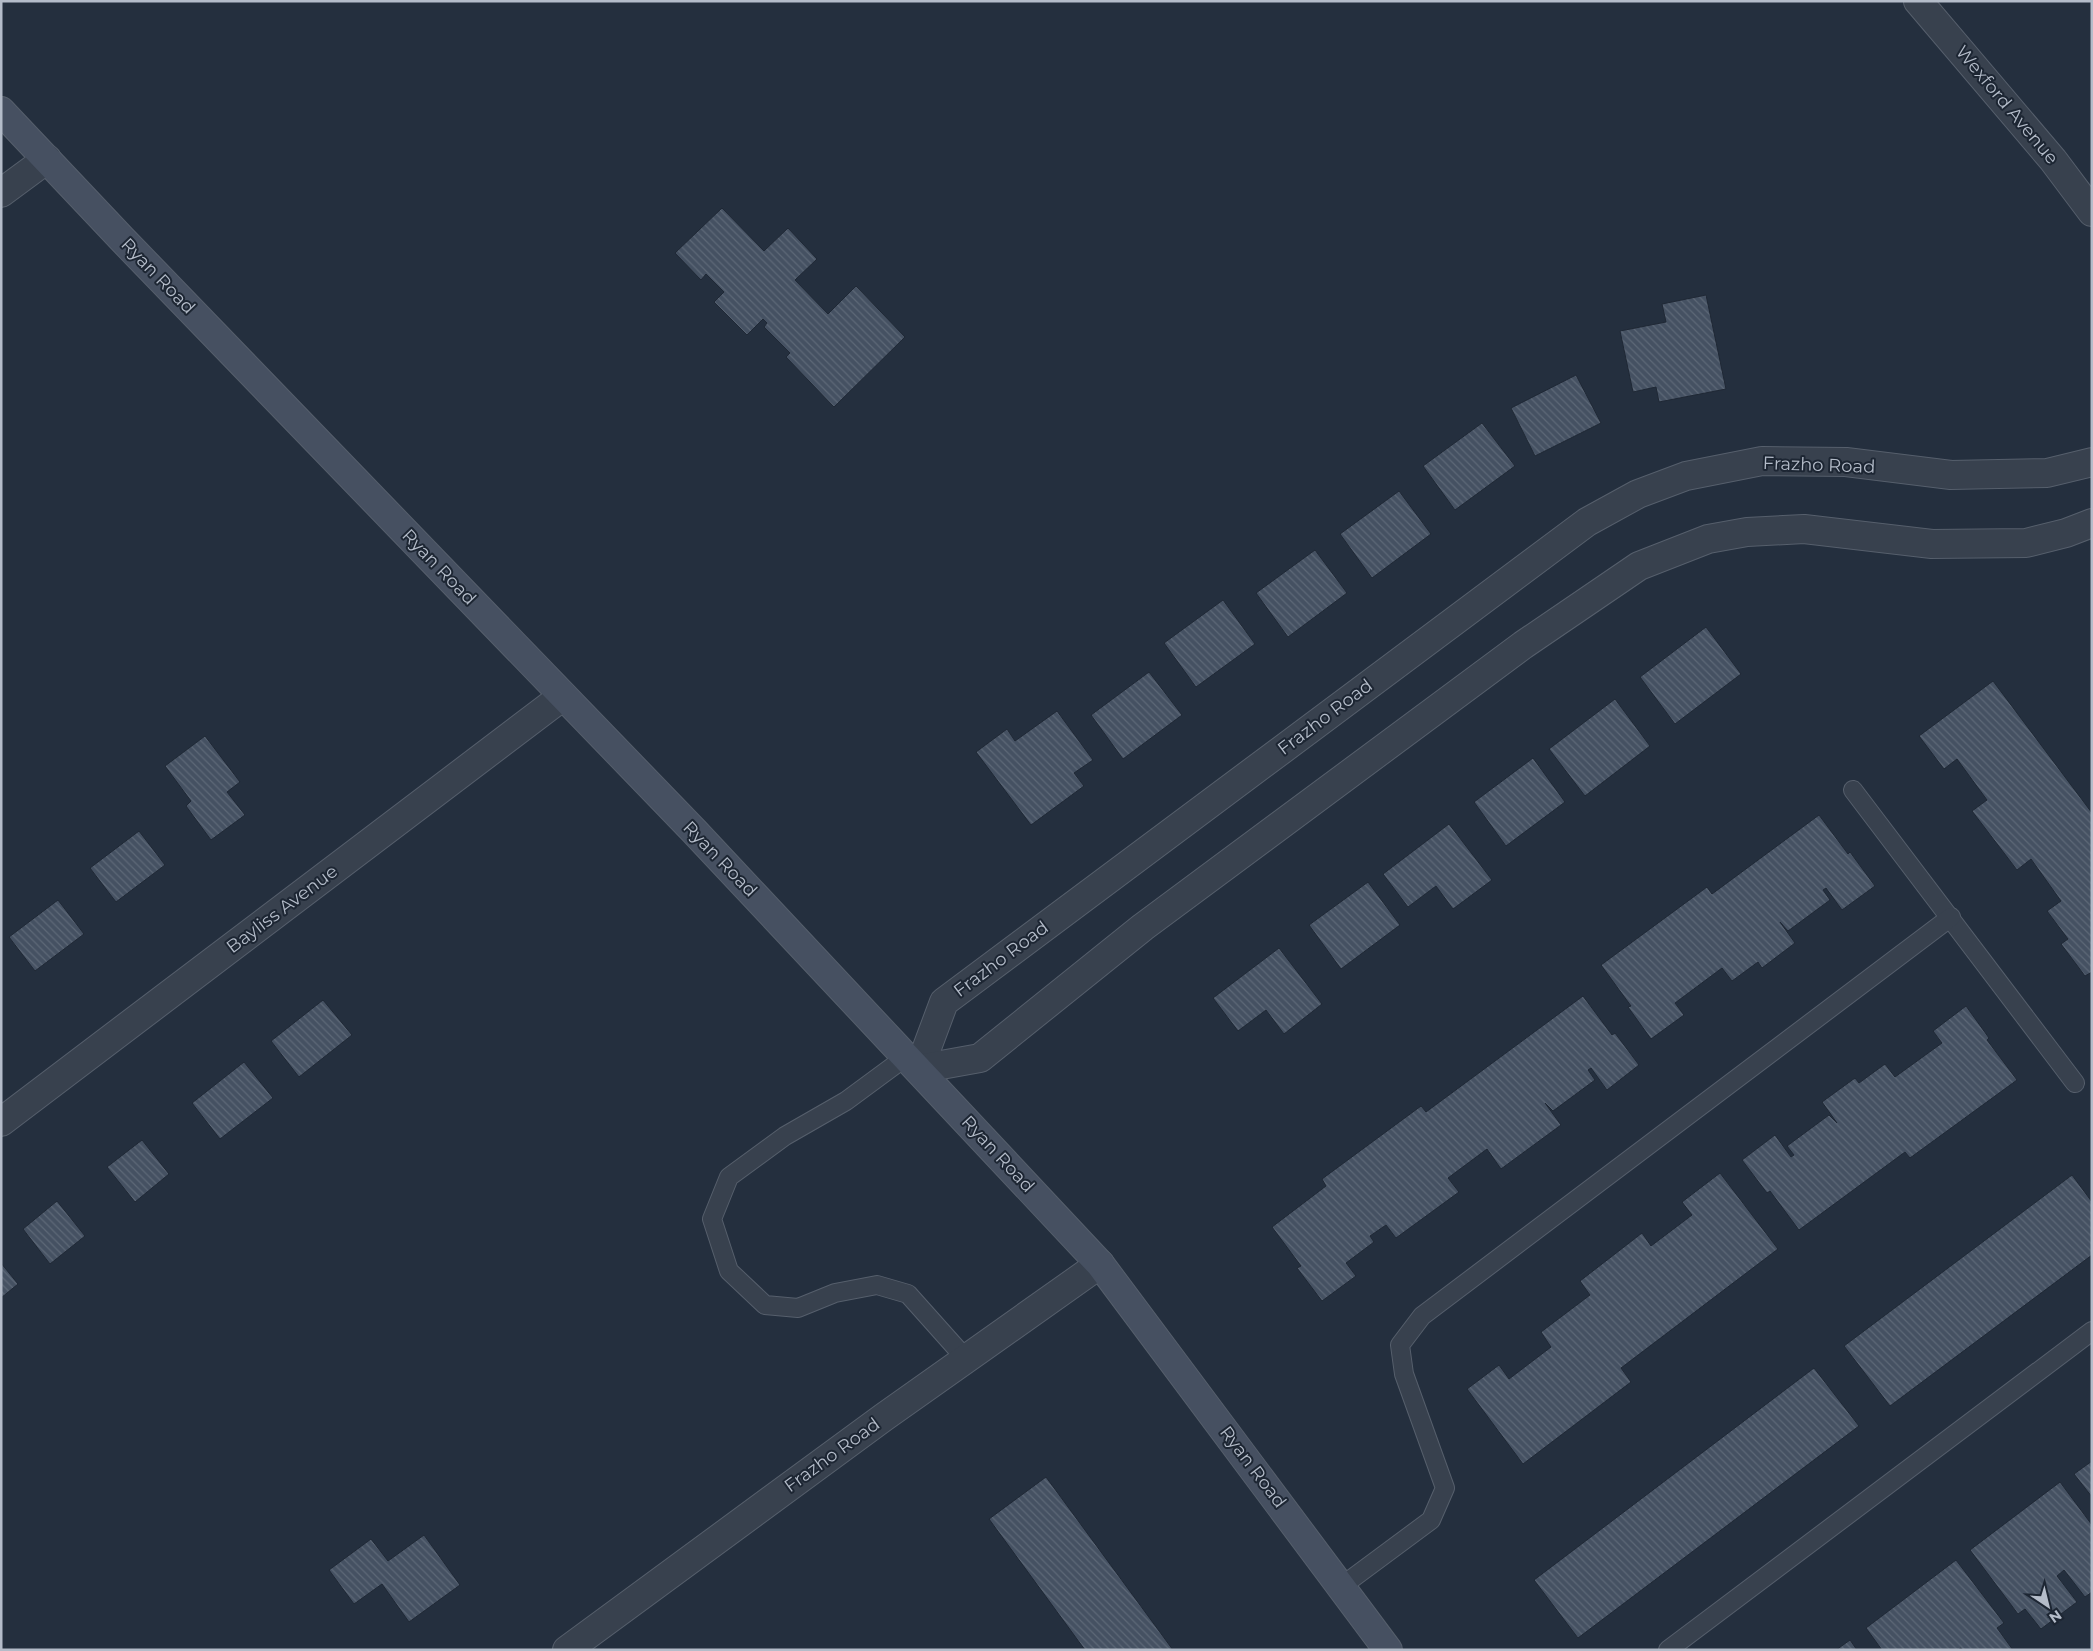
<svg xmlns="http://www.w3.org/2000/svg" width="2093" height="1651" font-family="Montserrat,sans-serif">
	<defs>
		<pattern id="building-back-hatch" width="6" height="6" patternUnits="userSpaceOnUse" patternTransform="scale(1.25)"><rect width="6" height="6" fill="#455162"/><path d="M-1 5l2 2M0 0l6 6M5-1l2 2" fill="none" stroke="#5d6877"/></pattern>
	</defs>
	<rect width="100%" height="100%" fill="#242f3e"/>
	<!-- building -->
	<g fill="url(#building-back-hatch)" stroke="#1f2835">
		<polygon points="722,208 764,251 788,228 817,259 795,280 828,314 856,286 905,337 834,407 786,357 790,353 764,327 767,323 763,319 747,335 714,302 724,292 706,274 701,280 675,253"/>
		<polygon points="1706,295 1726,389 1659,402 1656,387 1633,392 1620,331 1666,322 1662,304"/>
		<polygon points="1576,375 1601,423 1535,456 1511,408"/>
		<polygon points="1482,423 1515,466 1455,510 1423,466"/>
		<polygon points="1399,491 1431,534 1372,578 1340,534"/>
		<polygon points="1315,550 1347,593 1288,637 1256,593"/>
		<polygon points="1223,600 1255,644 1196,687 1164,643"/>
		<polygon points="1706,627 1741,674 1675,724 1640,677"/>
		<polygon points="1149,672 1182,715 1123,759 1091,715"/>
		<polygon points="1993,681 2092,813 2092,972 2085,976 2061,944 2068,939 2047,911 2061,901 2031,859 2017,870 1972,811 1987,800 1957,759 1944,769 1919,736"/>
		<polygon points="1615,699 1650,746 1585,796 1549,749"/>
		<polygon points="1057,711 1093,760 1074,773 1084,786 1031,825 976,752 1007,729 1015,741"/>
		<polygon points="205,736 240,782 227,792 245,815 211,840 186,806 191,801 165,766"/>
		<polygon points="1533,758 1565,802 1506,846 1474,802"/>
		<polygon points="1819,815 1848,854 1850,852 1875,886 1842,910 1826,888 1823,890 1830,900 1788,931 1780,922 1795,943 1762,968 1758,962 1732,981 1722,968 1675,1003 1684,1015 1651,1039 1628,1007 1631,1006 1601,965 1707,887 1712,894"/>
		<polygon points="1449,824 1492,880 1453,909 1436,886 1408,907 1383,874"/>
		<polygon points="139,831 165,865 116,902 90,868"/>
		<polygon points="1368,882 1400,925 1341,969 1309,925"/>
		<polygon points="58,900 84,934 35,971 9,937"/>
		<polygon points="1279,948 1322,1004 1284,1034 1266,1010 1238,1031 1213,998"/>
		<polygon points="1583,996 1612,1035 1615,1033 1639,1065 1607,1090 1591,1068 1588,1070 1595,1080 1553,1111 1545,1103 1561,1125 1501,1169 1487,1149 1448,1178 1459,1192 1396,1238 1386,1225 1370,1236 1374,1242 1346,1263 1356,1276 1322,1301 1297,1268 1301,1266 1272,1227 1326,1186 1322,1179 1421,1106 1426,1112"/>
		<polygon points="323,1000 352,1035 299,1077 271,1041"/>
		<polygon points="1966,1006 1989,1038 1987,1040 2017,1080 1910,1158 1905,1152 1799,1230 1770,1191 1767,1193 1742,1160 1775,1135 1791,1157 1794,1155 1787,1146 1829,1115 1837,1123 1822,1102 1855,1078 1859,1083 1885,1064 1895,1077 1942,1043 1933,1031"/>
		<polygon points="244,1062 273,1098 220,1139 192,1103"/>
		<polygon points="142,1140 169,1174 135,1202 107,1167"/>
		<polygon points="1720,1173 1778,1249 1621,1368 1631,1382 1523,1464 1467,1389 1499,1365 1509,1379 1551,1347 1541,1332 1590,1295 1580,1281 1642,1233 1651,1246 1692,1215 1682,1202"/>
		<polygon points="2072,1175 2092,1202 2092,1255 1890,1406 1844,1346"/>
		<polygon points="57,1201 85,1236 50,1264 23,1229"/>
		<polygon points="1,1263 18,1284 1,1298"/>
		<polygon points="1814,1368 1859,1426 1578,1638 1534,1580"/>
		<polygon points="2092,1461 2092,1497 2074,1474"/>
		<polygon points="1046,1477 1173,1650 1085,1650 989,1519"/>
		<polygon points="2060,1482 2092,1525 2092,1592 2085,1597 2064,1570 2057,1576 2077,1602 2041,1629 2025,1609 2018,1614 1970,1550"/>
		<polygon points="424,1535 460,1585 409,1622 382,1584 354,1604 329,1570 371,1539 388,1561"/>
		<polygon points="1956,1560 2004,1623 1997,1628 2013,1650 1962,1650 1961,1648 1958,1650 1882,1650 1866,1628"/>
		<polygon points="1850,1640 1857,1650 1836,1650"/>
	</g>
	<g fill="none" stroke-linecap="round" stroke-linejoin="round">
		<defs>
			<g id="lane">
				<polyline points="1853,790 2075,1083"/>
				<polyline points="907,1056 846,1101 785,1136 729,1177 712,1219 729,1271 765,1305 798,1308 835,1293 877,1285 908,1294 966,1359"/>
				<polyline points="1342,1586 1431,1520 1445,1488 1404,1374 1400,1345 1422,1316 1951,917"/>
				<polyline points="1668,1650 2092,1331"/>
			</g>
			<g id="street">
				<polyline points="1918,1 2053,160 2092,212"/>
				<polyline points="1,193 47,159"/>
				<polyline points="919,1069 944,1002 1587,522 1638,494 1686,476 1762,461 1846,462 1951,475 2047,473 2092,462"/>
				<polyline points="919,1069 980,1058 1143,927 1523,645 1639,566 1708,539 1747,532 1804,529 1932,544 2026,543 2066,533 2092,523"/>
				<polyline points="1,1122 563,696"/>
				<polyline points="567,1650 884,1417 1100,1264"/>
			</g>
			<polyline id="secondary" points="1,111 122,239 694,831 1100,1264 1388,1650"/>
		</defs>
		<!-- lane casing -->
		<use href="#lane" stroke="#565f6c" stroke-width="20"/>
		<!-- street casing -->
		<use href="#street" stroke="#565f6c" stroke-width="30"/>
		<!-- secondary casing -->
		<use href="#secondary" stroke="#565f6c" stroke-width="30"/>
		<!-- lane -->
		<use href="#lane" stroke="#38414e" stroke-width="18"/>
		<!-- street -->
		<use href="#street" stroke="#38414e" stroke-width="28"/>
		<!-- secondary -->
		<use href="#secondary" stroke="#465061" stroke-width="28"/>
	</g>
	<g text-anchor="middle" stroke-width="4" stroke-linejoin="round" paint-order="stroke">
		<!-- street labels -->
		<g font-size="18" fill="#b4bcc9" stroke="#1d2633">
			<text transform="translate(2007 105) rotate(50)" y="6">Wexford Avenue</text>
			<text transform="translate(158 276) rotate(46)" y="6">Ryan Road</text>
			<text transform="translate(1819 465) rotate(2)" y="6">Frazho Road</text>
			<text transform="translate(439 567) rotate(46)" y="6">Ryan Road</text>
			<text transform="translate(1325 717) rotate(-37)" y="6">Frazho Road</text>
			<text transform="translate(720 859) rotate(46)" y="6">Ryan Road</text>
			<text transform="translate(282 909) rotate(-37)" y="6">Bayliss Avenue</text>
			<text transform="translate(1001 959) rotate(-37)" y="6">Frazho Road</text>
			<text transform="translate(998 1154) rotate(47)" y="6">Ryan Road</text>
			<text transform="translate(832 1455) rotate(-36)" y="6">Frazho Road</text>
			<text transform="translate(1253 1467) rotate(53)" y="6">Ryan Road</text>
		</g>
	</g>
	<!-- border -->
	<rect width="2093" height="1651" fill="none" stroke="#b4bcc9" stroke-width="5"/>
	<!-- north arrow -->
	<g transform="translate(2048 1606) rotate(145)" stroke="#1d2633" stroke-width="4" paint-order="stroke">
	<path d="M0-4L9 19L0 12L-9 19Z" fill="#b4bcc9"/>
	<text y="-8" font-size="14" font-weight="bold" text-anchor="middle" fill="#b4bcc9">N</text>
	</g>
</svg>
